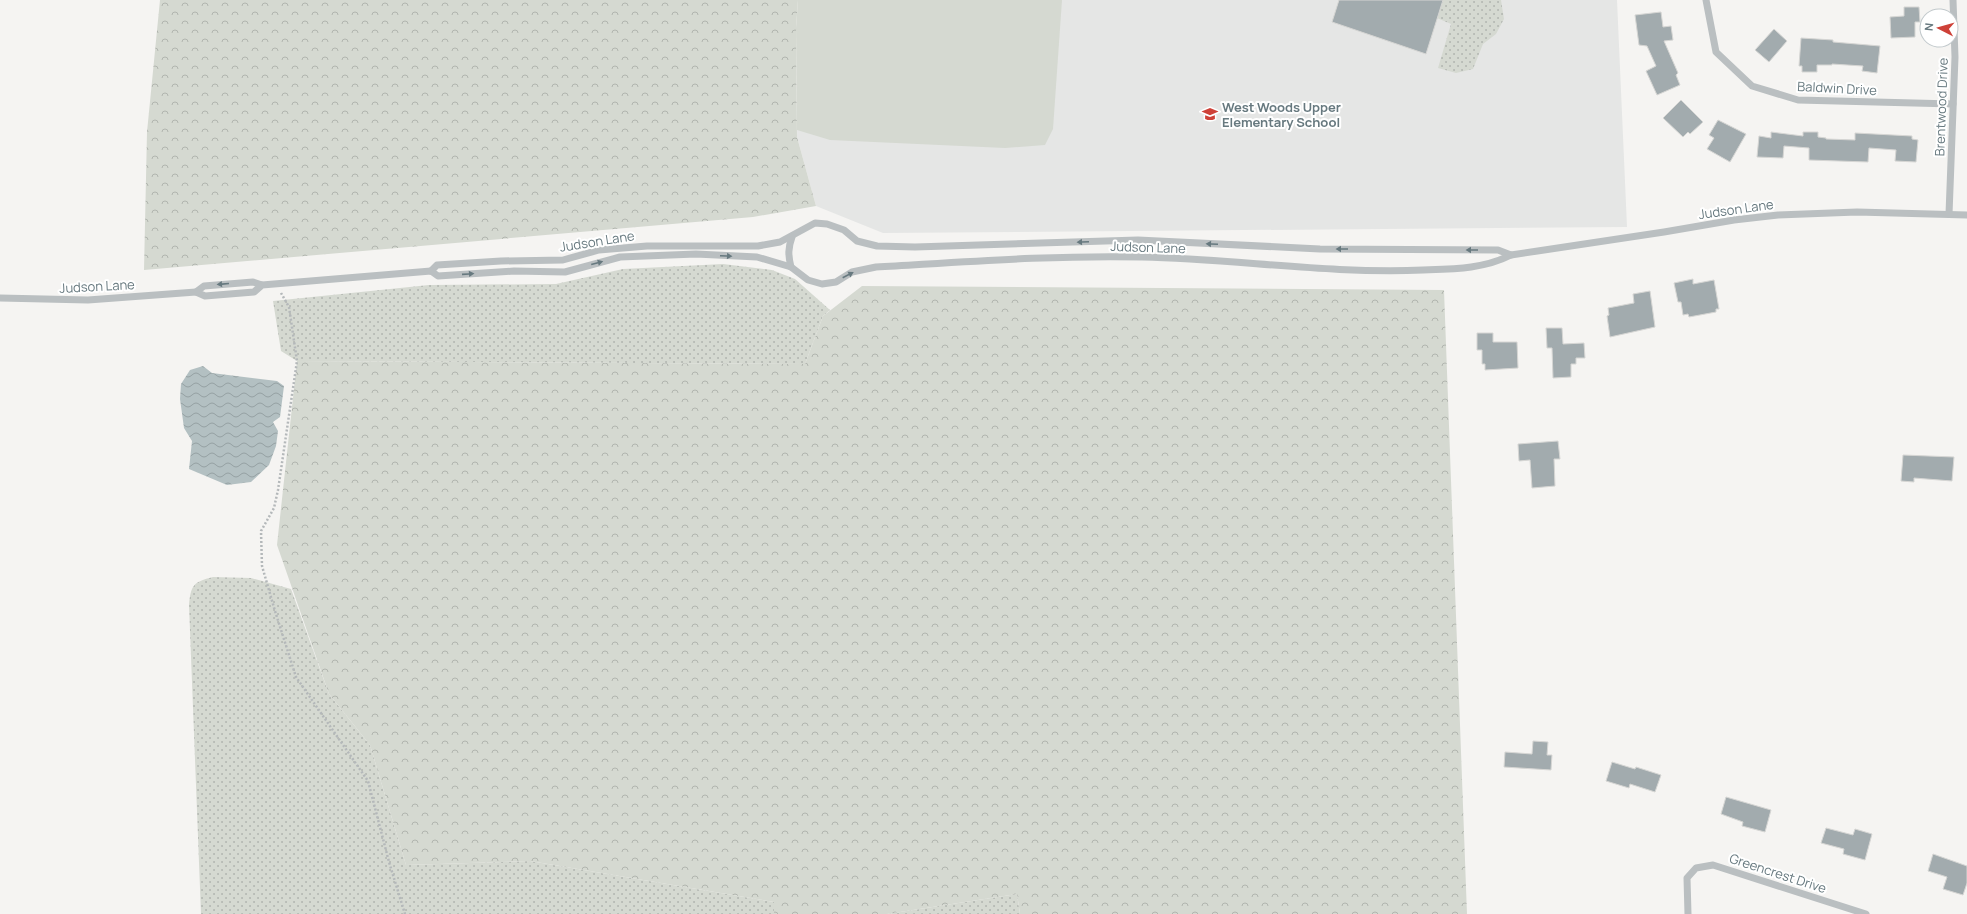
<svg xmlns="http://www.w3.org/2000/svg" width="1967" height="914" font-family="Manrope,sans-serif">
	<defs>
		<pattern id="green-dots" width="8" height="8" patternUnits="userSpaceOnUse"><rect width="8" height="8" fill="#d5d9d1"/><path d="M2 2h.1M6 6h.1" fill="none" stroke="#b1b5af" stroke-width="1.8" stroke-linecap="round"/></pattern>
		<pattern id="forest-crowns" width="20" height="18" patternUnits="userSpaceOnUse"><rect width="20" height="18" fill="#d5d9d1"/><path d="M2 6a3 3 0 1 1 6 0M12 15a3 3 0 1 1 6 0" fill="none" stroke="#b1b5af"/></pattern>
		<pattern id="water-waves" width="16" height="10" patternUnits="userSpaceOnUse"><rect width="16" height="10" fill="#b3c0c2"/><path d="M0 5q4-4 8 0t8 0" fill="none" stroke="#95a1a3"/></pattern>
	</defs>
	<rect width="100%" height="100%" fill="#f5f4f2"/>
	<!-- built -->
	<polygon fill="#e5e6e5" points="805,0 1617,0 1627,227 883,233 816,206 797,137 798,47"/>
	<!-- green -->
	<g fill="url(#green-dots)">
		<polygon points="1443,0 1501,0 1504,19 1496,34 1483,44 1473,69 1456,73 1438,68 1451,24 1437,18"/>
		<polygon points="723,264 772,270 795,279 830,310 823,316 805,364 297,361 281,351 273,301 429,285 556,284 623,269"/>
		<path d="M 213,577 L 251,578 L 291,589 L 329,694 L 370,745 L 406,865 L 530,861 L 774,902 L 774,914 L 201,914 L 189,605 C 191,585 193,582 213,577 Z"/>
		<polygon points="1017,894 1020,914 887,914"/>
	</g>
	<!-- forest -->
	<g fill="url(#forest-crowns)">
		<polygon points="160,0 798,0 796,28 797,137 816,206 753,217 144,270 147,132"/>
		<polygon points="862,286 1444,290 1467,914 1020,914 1017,894 887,914 774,914 774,902 530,861 406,865 370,745 329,694 277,545 297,361 805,364 823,316"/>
	</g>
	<!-- pitch -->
	<polygon fill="#d5d9d1" points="798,0 1062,0 1053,129 1045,145 1005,148 830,140 797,130 796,28"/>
	<!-- water -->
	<polygon fill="url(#water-waves)" points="203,366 212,373 277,381 284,386 280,417 273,422 278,431 276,446 269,465 251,482 227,485 189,469 192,441 184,428 180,399 181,384 190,370"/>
	<!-- building -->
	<g fill="#a2abae" stroke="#d6d6d4">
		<polygon points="1339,0 1443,0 1426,54 1332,22"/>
		<polygon points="1904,7 1919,7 1920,22 1915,22 1915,37 1891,38 1890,17 1904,16"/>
		<polygon points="1661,12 1663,27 1671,26 1673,40 1664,41 1678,73 1676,75 1680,85 1657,95 1646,71 1656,66 1647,46 1639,45 1635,15"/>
		<polygon points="1774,29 1787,41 1769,62 1755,50"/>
		<polygon points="1801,38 1833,40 1833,42 1880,46 1877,73 1862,71 1863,66 1832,64 1832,65 1817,65 1817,72 1802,72 1802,66 1799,66"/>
		<polygon points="1681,100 1703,122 1690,134 1688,132 1683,137 1663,118"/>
		<polygon points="1718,120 1746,134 1730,162 1707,149 1714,138 1709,135"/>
		<polygon points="1771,132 1803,136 1803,132 1818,132 1818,137 1826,138 1826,139 1855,140 1855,133 1912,136 1912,139 1918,140 1916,162 1895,161 1896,150 1869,148 1868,162 1809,160 1809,148 1784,146 1783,158 1757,157 1759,136 1771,138"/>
		<polygon points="1693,279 1693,284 1714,280 1719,309 1716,309 1716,312 1689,317 1688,314 1683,315 1681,302 1678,302 1674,283"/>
		<polygon points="1650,291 1655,327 1610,337 1607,316 1609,315 1608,308 1634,303 1633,294"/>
		<polygon points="1546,328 1562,328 1563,344 1584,343 1585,358 1576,358 1576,364 1571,364 1571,377 1553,378 1552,348 1547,348"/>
		<polygon points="1477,333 1493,333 1493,342 1517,342 1518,368 1485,370 1485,364 1482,364 1482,350 1477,350"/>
		<polygon points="1558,441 1560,459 1554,459 1555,486 1532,488 1530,460 1519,461 1518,444"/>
		<polygon points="1903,455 1954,457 1952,481 1914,478 1914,482 1901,481"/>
		<polygon points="1533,741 1548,742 1547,755 1552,755 1551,770 1504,767 1505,752 1532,754"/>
		<polygon points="1612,762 1635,769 1636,767 1661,775 1655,792 1630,784 1629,788 1606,781"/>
		<polygon points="1726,797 1771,810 1765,832 1742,826 1743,822 1721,814"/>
		<polygon points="1826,828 1853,835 1855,829 1872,834 1865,860 1843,854 1844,849 1821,843"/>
		<polygon points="1933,854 1967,866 1967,883 1963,895 1943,889 1947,877 1928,871"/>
	</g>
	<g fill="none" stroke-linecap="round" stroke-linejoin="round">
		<!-- path -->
		<polyline stroke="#b4b8ba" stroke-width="2.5" stroke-dasharray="2 2" stroke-linecap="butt" points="281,293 289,307 297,361 278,490 274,508 261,531 262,566 275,611 296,677 368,781 389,862 405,914"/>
		<!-- minor -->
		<g stroke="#babfc1" stroke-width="7">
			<polyline points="1706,0 1716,52 1752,86 1798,100 1953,104"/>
			<polyline points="1949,214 1955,57 1953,0"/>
			<path d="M 791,267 C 788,255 788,248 792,237"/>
			<polyline points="431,271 437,265 501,261 563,260 599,250 647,246 758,246 780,242 815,223 827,224 844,230 857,241 877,246 915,247 1138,240 1320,249 1498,250 1511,255"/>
			<path d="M 262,285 L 254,292 L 205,296 L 196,292 L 204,286 L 253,282 L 262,285 L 431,271 L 438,276 L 514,271 L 565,272 L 620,257 L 696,254 L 757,257 L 791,267 L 808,280 L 822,284 L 836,282 L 852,272 L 876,267 C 964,262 1053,255 1142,257 C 1236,259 1329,274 1423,270 C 1453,269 1484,269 1511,255 L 1664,232 L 1734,220 L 1778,215 L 1857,212 L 1967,215"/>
			<polyline points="0,298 88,300 196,292"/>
			<polyline points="1688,914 1687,878 1696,868 1713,865 1866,914"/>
		</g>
	</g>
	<!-- one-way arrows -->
	<defs><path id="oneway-solid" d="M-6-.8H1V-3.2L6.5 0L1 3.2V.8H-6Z"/></defs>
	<g fill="#67797f">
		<use href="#oneway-solid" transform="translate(1083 242) rotate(178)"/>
		<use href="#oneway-solid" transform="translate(1212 244) rotate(-177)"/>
		<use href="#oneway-solid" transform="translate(1342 249) rotate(-180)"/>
		<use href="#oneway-solid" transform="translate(1472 250) rotate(-180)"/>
		<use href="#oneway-solid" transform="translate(726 256) rotate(3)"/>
		<use href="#oneway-solid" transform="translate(597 263) rotate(-15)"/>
		<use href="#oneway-solid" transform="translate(468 274) rotate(-4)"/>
		<use href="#oneway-solid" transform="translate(848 275) rotate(-27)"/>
		<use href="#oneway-solid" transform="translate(223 284) rotate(175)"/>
	</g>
	<!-- icons -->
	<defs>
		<symbol id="school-bare" viewBox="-9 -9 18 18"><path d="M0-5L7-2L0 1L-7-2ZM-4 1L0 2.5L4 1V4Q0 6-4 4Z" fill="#ce4138" stroke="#fff" stroke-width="2.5" paint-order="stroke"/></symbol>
	</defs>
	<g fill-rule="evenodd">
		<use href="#school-bare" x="1199" y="103" width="22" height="22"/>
	</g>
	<g text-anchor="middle" stroke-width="4" stroke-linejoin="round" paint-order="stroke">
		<!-- street labels -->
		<g font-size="13" fill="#67797f" stroke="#fff">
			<text transform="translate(1837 88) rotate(3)" y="5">Baldwin Drive</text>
			<text transform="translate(1941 107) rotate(-88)" y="5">Brentwood Drive</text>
			<text transform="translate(1736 209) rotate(-8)" y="5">Judson Lane</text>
			<text transform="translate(597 241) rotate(-9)" y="5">Judson Lane</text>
			<text transform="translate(1148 247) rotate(2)" y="5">Judson Lane</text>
			<text transform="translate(97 286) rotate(-3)" y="5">Judson Lane</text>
			<text transform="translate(1778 873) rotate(18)" y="5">Greencrest Drive</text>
		</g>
		<!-- poi labels -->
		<g font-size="13" font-weight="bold" fill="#67797f" stroke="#fff" text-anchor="start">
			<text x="1222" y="112">West Woods Upper<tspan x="1222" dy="15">Elementary School</tspan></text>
		</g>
	</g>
	<!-- north arrow -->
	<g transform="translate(1939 28) rotate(276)"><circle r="19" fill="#ffffff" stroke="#c2c9cc"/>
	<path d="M0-3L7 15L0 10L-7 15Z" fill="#ce4138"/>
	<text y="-6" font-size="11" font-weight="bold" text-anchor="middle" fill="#67797f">N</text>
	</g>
</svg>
